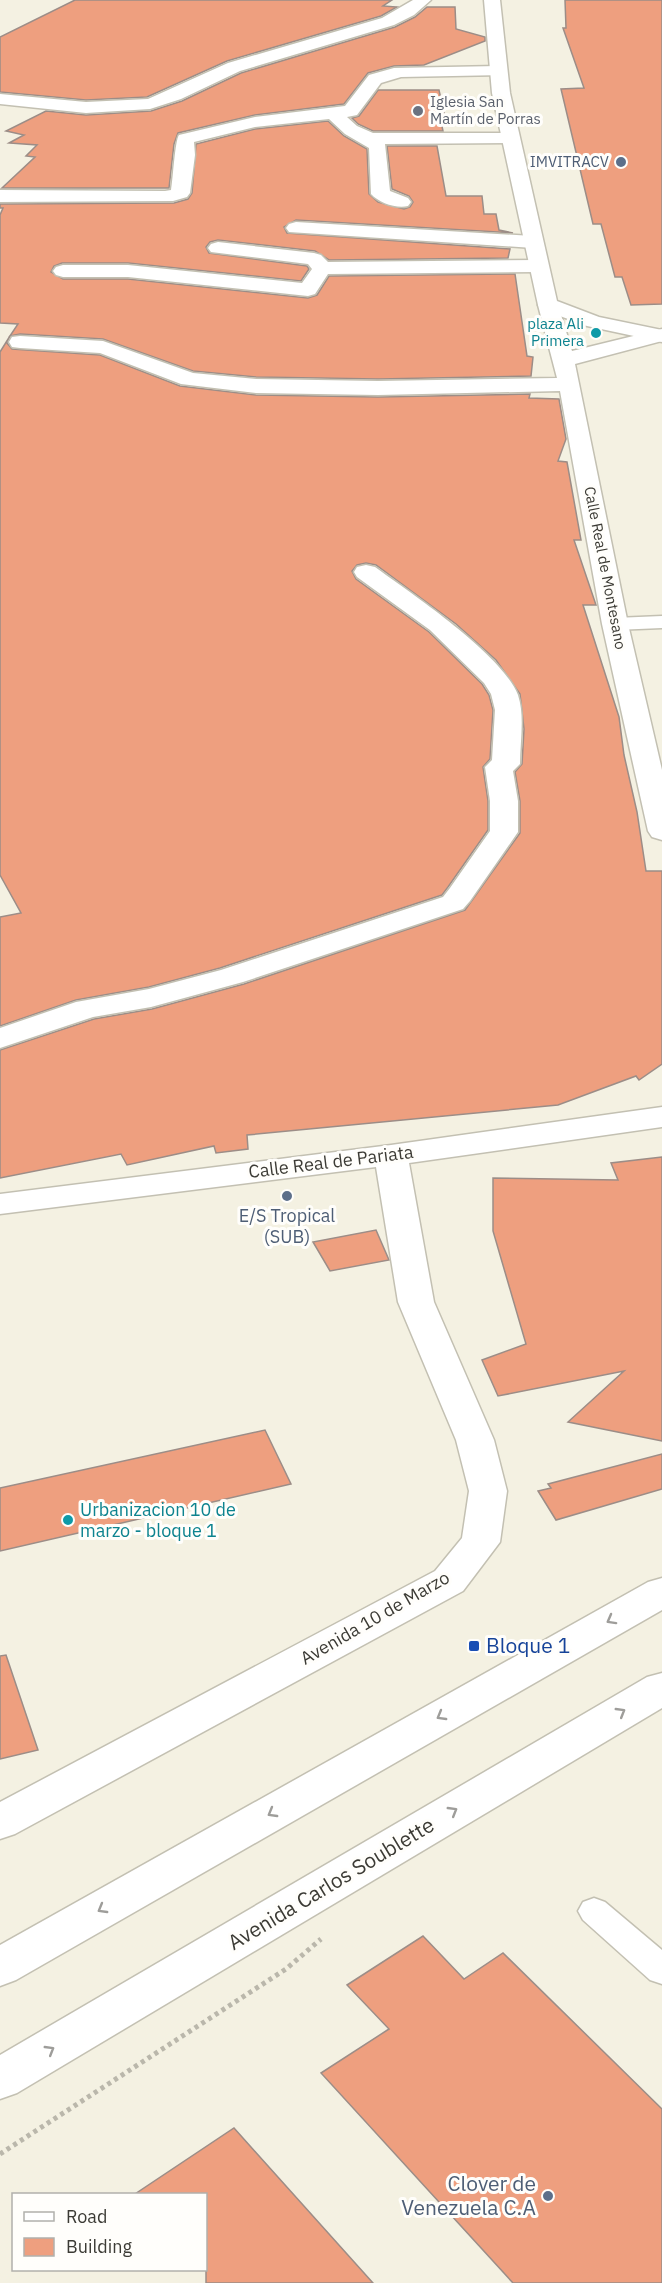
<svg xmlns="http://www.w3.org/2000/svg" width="662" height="2283" font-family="'IBM Plex Sans',sans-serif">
	<rect width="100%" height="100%" fill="#f4f1e2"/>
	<!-- building -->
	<g fill="#ee9f7f" stroke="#9c8d87" stroke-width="1.5">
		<polygon points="75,0 392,0 383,6 397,7 381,16 227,61 147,97 86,100 0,92 0,37"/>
		<polygon points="565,0 662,0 662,304 631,305 622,277 615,277 601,224 593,224 561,89 584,88 563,28 566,28"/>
		<polygon points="427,7 455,7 456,29 485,37 485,41 424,65 394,66 368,73 344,104 255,115 178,133 174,144 169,188 2,188 35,157 26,156 37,145 9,143 24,135 6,131 46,111 86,115 151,111 182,101 241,73 395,27 415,17"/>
		<polygon points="378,90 439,90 446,122 441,122 443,131 373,131 358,124 352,118 359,116"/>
		<polygon points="328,121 344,136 367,149 369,194 378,202 404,209 410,207 413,202 409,196 392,189 387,146 437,146 446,196 482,196 484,214 496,214 499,230 513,233 296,220 284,227 287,233 510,249 508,258 329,260 315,251 218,240 210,242 206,247 209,253 307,266 309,269 301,281 128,263 62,263 54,266 51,272 63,279 128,279 308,298 317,295 329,276 515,274 527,356 533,357 531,376 378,379 256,377 193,371 103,339 20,334 10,336 18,324 0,323 0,215 3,208 0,208 0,204 174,203 188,199 192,193 196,144 255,129"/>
		<polygon points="10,336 7,343 12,349 100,355 180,386 256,395 378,397 530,394 529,398 559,399 566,439 558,461 567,462 581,540 574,540 596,605 583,605 619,717 624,755 637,812 646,871 662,871 662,1064 639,1080 636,1076 558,1105 247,1135 248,1149 216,1153 214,1146 127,1165 121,1154 0,1178 0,1050 94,1019 152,1009 244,984 465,910 520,833 520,801 515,772 522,764 524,729 520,694 496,660 456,624 376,565 366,563 357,565 352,571 356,579 429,632 482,684 489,695 493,710 490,759 483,767 488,801 488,830 448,887 442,895 220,968 149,987 76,1000 0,1026 0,917 21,913 0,875 0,352"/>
		<polygon points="662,1157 662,1441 568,1422 624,1371 498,1396 482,1360 526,1344 493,1231 493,1178 618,1180 611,1163"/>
		<polygon points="376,1230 389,1260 330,1271 313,1242"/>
		<polygon points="265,1430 291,1484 0,1551 0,1488"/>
		<polygon points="662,1454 662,1489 556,1520 538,1491 551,1488 548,1484"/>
		<polygon points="6,1655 38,1750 0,1759 0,1656"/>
		<polygon points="423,1936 464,1979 503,1953 662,2109 662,2283 513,2283 321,2073 389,2029 347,1985"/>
		<polygon points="234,2128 373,2283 206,2283 206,2194 135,2194"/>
	</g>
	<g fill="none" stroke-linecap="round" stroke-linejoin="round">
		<defs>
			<g id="service">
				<polygon points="662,616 662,628 615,630 606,624 615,618"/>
				<polygon points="594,1898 605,1902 662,1950 662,1984 650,1980 583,1920 578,1911 583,1902"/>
			</g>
			<g id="minor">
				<polygon points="413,0 431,0 414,15 394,25 240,71 181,99 150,109 86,113 0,104 0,94 86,102 148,99 228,63 382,18"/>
				<path d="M 498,66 L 507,71 L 504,75 L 401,77 L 381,83 L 357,115 L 347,117 L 357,126 L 373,133 L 510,133 L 519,138 L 510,143 L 385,144 L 390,191 L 408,198 L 411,202 L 408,206 C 397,209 379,203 371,194 L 369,148 L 345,134 L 329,119 L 255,127 L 194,142 L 195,155 L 190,193 L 187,197 L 173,201 L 0,202 L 0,190 L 165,191 L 171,190 C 173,179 175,140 179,135 L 255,117 L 345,106 L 369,75 L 394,68 Z"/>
				<polygon points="296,222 533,236 540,238 543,242 540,246 533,248 289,232 286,228 289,224"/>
				<polygon points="218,242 314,253 321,255 328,262 537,260 544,262 547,266 544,270 537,272 328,274 315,294 308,296 128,277 63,277 56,275 53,271 56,267 63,265 128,265 302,283 312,269 308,264 211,252 208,248 211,244"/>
				<polygon points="548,299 555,301 558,305 572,351 662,329 662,341 575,364 628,624 662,770 662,840 652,837 648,831 602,624 560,391 378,395 256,393 181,384 100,353 20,348 12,347 9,342 12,337 20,336 103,341 193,373 256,379 378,381 557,378 538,305 541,301"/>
				<path d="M 366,565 L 375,567 C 412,594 502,654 518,695 C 525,716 520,742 520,764 L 513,771 L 518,801 L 518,832 L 470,901 L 463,909 L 243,982 L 151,1007 L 93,1017 L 0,1048 L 0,1028 L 76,1002 L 149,989 L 221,970 L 443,897 L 450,888 L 490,831 L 490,801 L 485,767 L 492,760 L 495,710 L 491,694 L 484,683 L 430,630 L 357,577 L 354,572 L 357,567 Z"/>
				<polygon points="662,1107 662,1127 409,1163 434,1302 494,1440 507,1491 500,1542 463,1591 15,1834 0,1839 0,1802 435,1571 462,1538 469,1491 456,1440 398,1302 376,1167 0,1214 0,1194 391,1145"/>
			</g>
			<polygon id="secondary" points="484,0 500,0 510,93 557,301 599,317 662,330 662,342 587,326 541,309 538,305 492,93"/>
			<g id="primary">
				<polygon points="662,1578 662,1610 16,1980 0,1986 0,1945 648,1582"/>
				<polygon points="662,1673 662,1708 17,2093 0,2099 0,2055 647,1677"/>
			</g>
		</defs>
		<!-- service casing -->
		<use href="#service" stroke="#c3c0b2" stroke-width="3"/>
		<!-- minor casing -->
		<use href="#minor" stroke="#c3c0b2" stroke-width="3"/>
		<!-- secondary casing -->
		<use href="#secondary" stroke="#c3c0b2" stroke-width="3"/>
		<!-- primary casing -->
		<use href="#primary" stroke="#c3c0b2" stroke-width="3"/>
		<!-- path -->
		<polyline stroke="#bab7ab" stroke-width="5" stroke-dasharray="4 4" stroke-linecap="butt" points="0,2154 286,1969 321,1939"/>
		<!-- service -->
		<use href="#service" fill="#fff" fill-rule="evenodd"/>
		<!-- minor -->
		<use href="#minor" fill="#fff" fill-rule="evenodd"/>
		<!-- secondary -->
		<use href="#secondary" fill="#fff" fill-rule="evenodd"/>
		<!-- primary -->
		<use href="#primary" fill="#fff" fill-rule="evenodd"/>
	</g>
	<!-- one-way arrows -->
	<defs><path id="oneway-chevron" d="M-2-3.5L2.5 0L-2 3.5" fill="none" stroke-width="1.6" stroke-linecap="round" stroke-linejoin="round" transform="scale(1.5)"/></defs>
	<g stroke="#9e9d9a">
		<use href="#oneway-chevron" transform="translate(611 1620) rotate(151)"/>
		<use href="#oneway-chevron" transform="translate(621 1712) rotate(-31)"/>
		<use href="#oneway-chevron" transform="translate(441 1716) rotate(150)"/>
		<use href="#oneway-chevron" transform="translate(453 1811) rotate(-31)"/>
		<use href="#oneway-chevron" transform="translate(272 1813) rotate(150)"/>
		<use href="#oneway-chevron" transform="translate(102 1909) rotate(150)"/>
		<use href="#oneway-chevron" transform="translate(50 2050) rotate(-31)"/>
	</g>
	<!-- markers -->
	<circle fill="#6b7280" stroke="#fffefb" stroke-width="2" cx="418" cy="111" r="6"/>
	<g fill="#5c6f8a" stroke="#fffefb" stroke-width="2">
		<circle cx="621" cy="162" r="6"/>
		<circle cx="287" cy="1196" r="6"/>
		<circle cx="548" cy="2196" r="6"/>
	</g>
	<g fill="#0f9aa8" stroke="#fffefb" stroke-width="2">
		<circle cx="596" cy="333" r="6"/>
		<circle cx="68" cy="1520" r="6"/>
	</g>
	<rect fill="#1a4fb4" stroke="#fffefb" stroke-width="2" x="468" y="1640" width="12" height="12" rx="3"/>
	<g text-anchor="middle" stroke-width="6" stroke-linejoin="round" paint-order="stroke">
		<!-- far-worship labels -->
		<g font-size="15" fill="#5b616d" stroke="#fffefb" text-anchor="start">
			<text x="430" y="107">Iglesia San<tspan x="430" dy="17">Martín de Porras</tspan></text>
		</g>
		<!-- far-service labels -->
		<g font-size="15" fill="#4e5e75" stroke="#fffefb" text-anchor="end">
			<text x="609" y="167">IMVITRACV</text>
		</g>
		<!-- far-culture labels -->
		<g font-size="15" fill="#0d838f" stroke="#fffefb" text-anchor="end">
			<text x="584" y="329">plaza Ali<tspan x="584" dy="17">Primera</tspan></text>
		</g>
		<!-- far-street labels -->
		<g font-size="15" fill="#3c3b35" stroke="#fffefb">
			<text transform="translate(605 568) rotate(79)" y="5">Calle Real de Montesano</text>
		</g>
		<!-- street labels -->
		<g font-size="18" fill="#3c3b35" stroke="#fffefb">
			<text transform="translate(331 1162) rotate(-7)" y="6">Calle Real de Pariata</text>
			<text transform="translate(375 1618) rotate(-30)" y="6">Avenida 10 de Marzo</text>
		</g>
		<!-- service labels -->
		<g font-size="18" fill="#4e5e75" stroke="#fffefb">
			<text x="287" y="1222">E/S Tropical<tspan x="287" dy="21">(SUB)</tspan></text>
		</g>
		<!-- culture labels -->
		<g font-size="18" fill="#0d838f" stroke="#fffefb" text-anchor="start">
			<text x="80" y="1516">Urbanizacion 10 de<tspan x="80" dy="21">marzo - bloque 1</tspan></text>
		</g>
		<!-- near-transit labels -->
		<g font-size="21" fill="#164399" stroke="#fffefb" text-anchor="start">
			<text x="486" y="1653">Bloque 1</text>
		</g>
		<!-- near-street labels -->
		<g font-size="21" fill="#3c3b35" stroke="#fffefb">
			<text transform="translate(331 1884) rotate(-31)" y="7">Avenida Carlos Soublette</text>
		</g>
		<!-- near-service labels -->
		<g font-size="21" fill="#4e5e75" stroke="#fffefb" text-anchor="end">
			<text x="536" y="2191">Clover de<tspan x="536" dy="24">Venezuela C.A</tspan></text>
		</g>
	</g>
	<!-- legend -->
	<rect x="12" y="2193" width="195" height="78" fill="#fffefb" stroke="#b1b0ac" stroke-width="1.5"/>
	<rect x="24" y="2212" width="30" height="9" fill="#ffffff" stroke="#b1b0ac" stroke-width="1.5"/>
	<text x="66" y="2223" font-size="18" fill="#3c3b35">Road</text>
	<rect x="24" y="2238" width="30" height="18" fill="#ee9f7f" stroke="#b1b0ac" stroke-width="1.5"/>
	<text x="66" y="2253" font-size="18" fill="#3c3b35">Building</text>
</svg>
